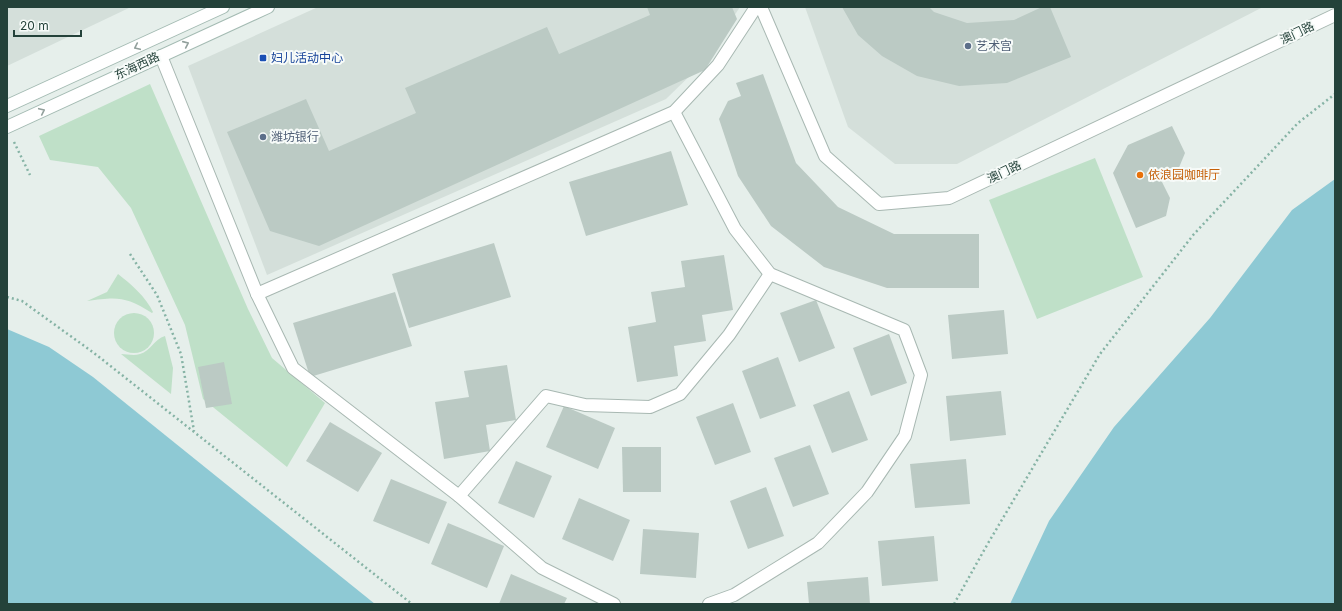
<svg xmlns="http://www.w3.org/2000/svg" width="1342" height="611" font-family="Inter,'Noto Sans SC',sans-serif">
	<rect width="100%" height="100%" fill="#e6efeb"/>
	<!-- built -->
	<g fill="#d4dfda">
		<polygon points="7,7 131,7 7,66"/>
		<polygon points="318,7 740,7 702,64 666,99 267,275 188,66"/>
		<polygon points="805,7 1263,7 957,164 895,164 848,127"/>
	</g>
	<!-- green -->
	<g fill="#bfe0c8">
		<polygon points="150,84 248,309 272,358 325,403 287,467 203,399 185,325 131,208 98,167 50,160 39,136"/>
		<polygon points="1095,158 1143,277 1037,319 989,200"/>
		<path d="M 118,274 C 131,284 146,297 153,312 L 152,313 C 125,296 117,297 87,301 L 107,292 Z"/>
		<circle cx="134" cy="333" r="20"/>
		<path d="M 165,336 L 173,368 L 171,394 L 121,354 C 127,354 134,356 140,354 C 151,351 154,339 165,336 Z"/>
	</g>
	<!-- water -->
	<g fill="#8ec9d4">
		<polygon points="1335,179 1335,604 1010,604 1049,521 1114,427 1210,318 1292,210"/>
		<polygon points="7,329 49,347 93,377 375,604 7,604"/>
	</g>
	<!-- building -->
	<g fill="#bbcac4">
		<polygon points="647,7 732,7 737,19 705,70 319,246 270,231 227,132 306,99 329,151 416,113 405,88 547,27 559,54 650,15"/>
		<polygon points="842,7 929,7 934,12 967,23 1014,20 1042,7 1050,7 1071,57 1007,83 959,86 917,76 882,56 858,35"/>
		<polygon points="763,74 796,163 838,207 894,234 979,234 979,288 887,288 824,267 771,226 738,176 719,119 728,101 741,96 736,83"/>
		<polygon points="1172,126 1185,153 1178,170 1160,178 1170,198 1166,216 1136,228 1113,173 1128,145"/>
		<polygon points="671,151 688,205 586,236 569,182"/>
		<polygon points="494,243 511,297 409,328 392,274"/>
		<polygon points="724,255 733,310 702,315 706,341 674,346 678,376 637,382 628,327 656,322 651,292 685,287 681,261"/>
		<polygon points="395,292 412,346 310,377 293,323"/>
		<polygon points="816,300 835,348 799,362 780,313"/>
		<polygon points="1004,310 1008,354 952,359 948,315"/>
		<polygon points="889,334 907,383 871,396 853,348"/>
		<polygon points="778,357 796,406 760,419 742,371"/>
		<polygon points="224,362 232,404 206,408 198,367"/>
		<polygon points="507,365 516,420 486,425 490,451 444,459 435,402 469,397 464,371"/>
		<polygon points="849,391 868,440 832,453 813,405"/>
		<polygon points="1001,391 1006,435 950,441 946,396"/>
		<polygon points="733,403 751,452 715,465 696,417"/>
		<polygon points="564,406 615,428 598,469 546,447"/>
		<polygon points="330,422 382,453 358,492 306,461"/>
		<polygon points="810,445 829,494 793,507 774,458"/>
		<polygon points="622,447 661,447 661,492 623,492"/>
		<polygon points="966,459 970,504 915,508 910,464"/>
		<polygon points="516,461 552,476 534,518 498,503"/>
		<polygon points="391,479 447,502 429,544 373,521"/>
		<polygon points="766,487 784,536 748,549 730,501"/>
		<polygon points="579,498 630,520 613,561 562,539"/>
		<polygon points="448,523 504,546 487,588 431,564"/>
		<polygon points="643,529 699,533 696,578 640,574"/>
		<polygon points="934,536 938,581 882,586 878,541"/>
		<polygon points="511,574 567,598 564,604 499,604"/>
		<polygon points="868,577 870,604 809,604 807,582"/>
	</g>
	<g fill="none" stroke-linecap="round" stroke-linejoin="round">
		<defs>
			<g id="minor">
				<polyline points="761,7 825,156 879,204 949,198 1335,15"/>
				<polyline points="161,56 257,294 293,368 459,496 542,568 614,604"/>
				<polyline points="674,112 735,229 770,274 904,330 921,375 905,436 867,492 818,543 734,595 709,604"/>
				<polyline points="257,294 674,112 718,65 756,7"/>
				<polyline points="459,496 546,396 585,405 650,407 680,394 729,335 770,274"/>
			</g>
			<g id="secondary">
				<polyline points="7,106 223,7"/>
				<polyline points="7,127 268,7"/>
			</g>
		</defs>
		<!-- minor casing -->
		<use href="#minor" stroke="#a8b8b2" stroke-width="14"/>
		<!-- secondary casing -->
		<use href="#secondary" stroke="#a4bbb3" stroke-width="14"/>
		<!-- path -->
		<g stroke="#86b3a5" stroke-width="2.5" stroke-dasharray="2 3" stroke-linecap="butt">
			<polyline points="14,142 30,175"/>
			<polyline points="130,254 157,295 181,354 194,431"/>
			<polyline points="7,297 22,301 94,353 412,604"/>
			<polyline points="954,604 987,545 1100,354 1194,234 1298,123 1335,94"/>
		</g>
		<!-- minor -->
		<use href="#minor" stroke="#fff" stroke-width="12"/>
		<!-- secondary -->
		<use href="#secondary" stroke="#fff" stroke-width="12"/>
	</g>
	<!-- one-way arrows -->
	<defs><path id="oneway-chevron" d="M-2-3.5L2.5 0L-2 3.5" fill="none" stroke-width="1.6" stroke-linecap="round" stroke-linejoin="round"/></defs>
	<g stroke="#92a09c">
		<use href="#oneway-chevron" transform="translate(186 44) rotate(-24)"/>
		<use href="#oneway-chevron" transform="translate(137 47) rotate(155)"/>
		<use href="#oneway-chevron" transform="translate(42 111) rotate(-25)"/>
	</g>
	<!-- markers -->
	<g fill="#5c6f8a" stroke="#f7fbf9" stroke-width="1.5">
		<circle cx="968" cy="46" r="4"/>
		<circle cx="263" cy="137" r="4"/>
	</g>
	<rect fill="#1a4fb4" stroke="#f7fbf9" stroke-width="1.5" x="259" y="54" width="8" height="8" rx="2"/>
	<circle fill="#e8710a" stroke="#f7fbf9" stroke-width="1.5" cx="1140" cy="175" r="4"/>
	<g text-anchor="middle" stroke-width="4" stroke-linejoin="round" paint-order="stroke">
		<!-- street labels -->
		<g font-size="12" fill="#24423a" stroke="#f7fbf9">
			<text transform="translate(1297 33) rotate(-25)" y="4">澳门路</text>
			<text transform="translate(137 66) rotate(-25)" y="4">东海西路</text>
			<text transform="translate(1004 172) rotate(-25)" y="4">澳门路</text>
		</g>
		<!-- service labels -->
		<g font-size="12" fill="#4e5e75" stroke="#f7fbf9" text-anchor="start">
			<text x="976" y="50">艺术宫</text>
			<text x="271" y="141">潍坊银行</text>
		</g>
		<!-- transit labels -->
		<g font-size="12" fill="#164399" stroke="#f7fbf9" text-anchor="start">
			<text x="271" y="62">妇儿活动中心</text>
		</g>
		<!-- food labels -->
		<g font-size="12" fill="#c56008" stroke="#f7fbf9" text-anchor="start">
			<text x="1148" y="179">依浪园咖啡厅</text>
		</g>
	</g>
	<!-- border -->
	<rect width="1342" height="611" fill="none" stroke="#24423a" stroke-width="16"/>
	<!-- scale -->
	<path d="M14 30v6h67v-6" fill="none" stroke="#24423a" stroke-width="2"/>
	<text x="20" y="30" font-size="12" fill="#24423a" stroke="#f7fbf9" stroke-width="3" paint-order="stroke">20 m</text>
</svg>
